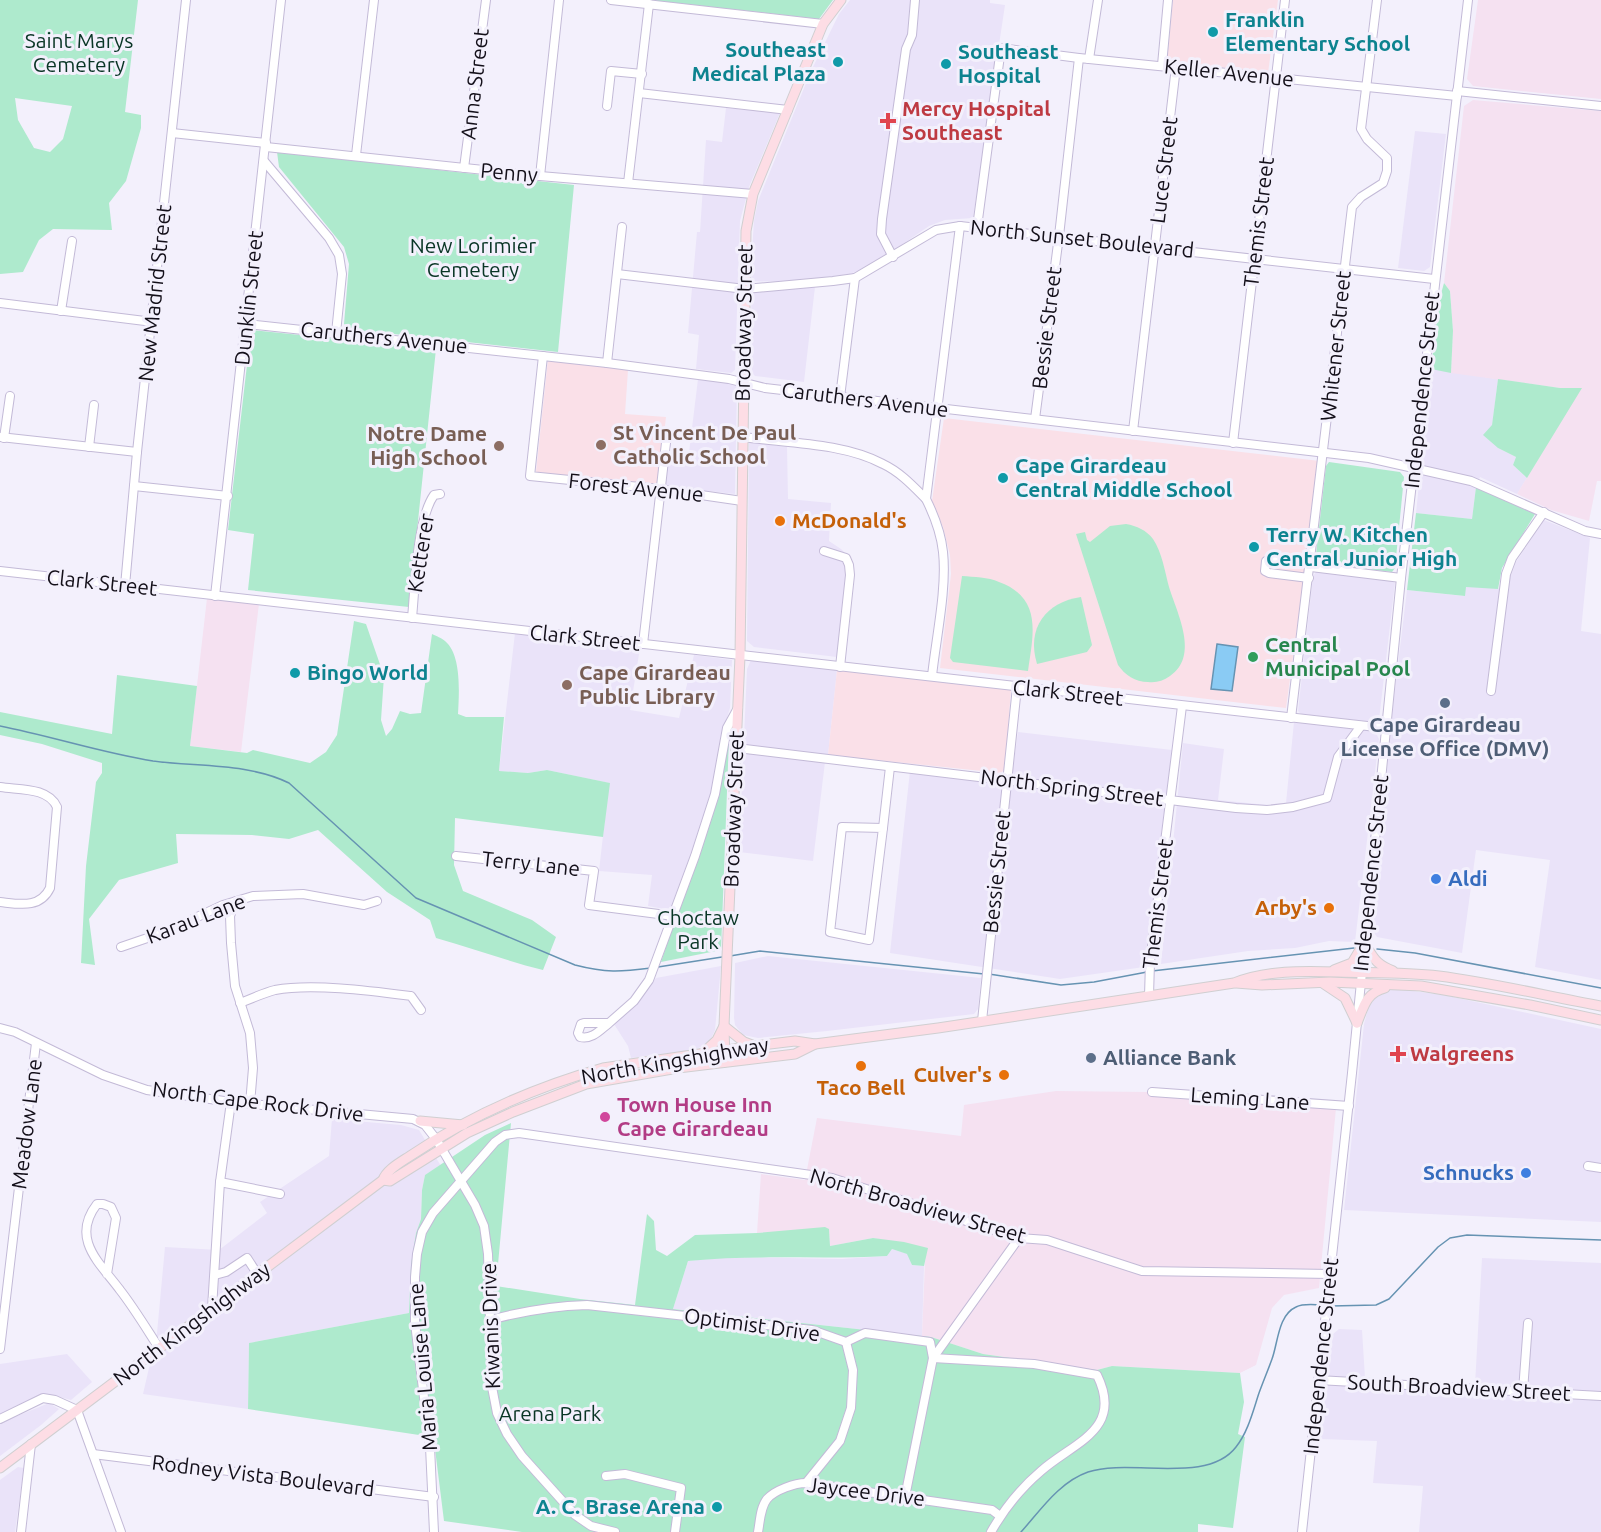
<svg xmlns="http://www.w3.org/2000/svg" width="1601" height="1532" font-family="Ubuntu,sans-serif">
	<rect width="100%" height="100%" fill="#f3f0fc"/>
	<!-- built -->
	<g fill="#eae3f9">
		<polygon points="850,0 990,0 990,3 1005,5 973,218 945,220 929,226 874,264 850,274 784,282 750,281 754,221 758,201 811,71 839,14"/>
		<polygon points="726,108 780,113 749,187 740,221 735,370 731,373 696,369 699,335 688,333 697,232 700,232 706,140 722,142"/>
		<polygon points="1415,131 1446,134 1430,267 1424,271 1398,268"/>
		<polygon points="815,287 804,382 755,376 752,373 751,293"/>
		<polygon points="1431,369 1498,379 1492,426 1498,448 1516,457 1513,465 1527,478 1517,494 1480,477 1476,487 1472,519 1416,513"/>
		<polygon points="698,379 737,384 735,494 664,486 667,459 688,461"/>
		<polygon points="749,442 787,447 788,499 831,503 829,541 841,549 851,559 853,575 845,658 754,647 747,641"/>
		<polygon points="1544,520 1590,538 1581,631 1601,634 1601,980 1535,967 1550,860 1476,850 1462,953 1377,937 1372,930 1394,697 1407,590 1464,596 1465,586 1508,589 1510,578 1516,562"/>
		<polygon points="1316,572 1389,580 1395,583 1379,720 1374,722 1301,714 1298,711 1313,576"/>
		<polygon points="515,633 640,648 630,710 679,718 694,655 732,660 730,708 723,731 710,798 690,861 674,906 670,910 648,906 652,875 599,871 609,783 547,770 528,773 499,771"/>
		<polygon points="751,660 837,670 828,755 825,762 813,861 739,852 747,669"/>
		<polygon points="1294,722 1375,731 1379,739 1355,942 1329,941 1295,948 1248,951 1161,964 1183,743 1224,749 1218,800 1277,806 1286,803"/>
		<polygon points="1018,732 1172,750 1144,967 1060,979 890,953 910,771 1011,783"/>
		<polygon points="768,956 981,978 978,1009 974,1014 827,1031 758,1038 743,1035 735,1025 734,1018 735,963"/>
		<polygon points="721,966 715,1030 709,1043 694,1050 631,1058 628,1046 614,1024 639,1001 656,978"/>
		<polygon points="1397,989 1444,995 1601,1029 1601,1222 1344,1210 1364,1024 1370,1001 1381,991"/>
		<polygon points="332,1119 401,1125 419,1130 441,1166 425,1175 422,1190 421,1219 416,1233 411,1264 409,1313 249,1343 248,1409 143,1394 157,1333 165,1247 219,1250 267,1213 260,1202 329,1156"/>
		<polygon points="892,1249 908,1254 912,1265 924,1266 922,1336 673,1309 688,1261 726,1257 842,1259 887,1256"/>
		<polygon points="1482,1258 1601,1263 1601,1532 1419,1532 1423,1486 1373,1483 1377,1441 1320,1439 1333,1334 1339,1329 1362,1330 1365,1378 1475,1385"/>
		<polygon points="67,1354 92,1382 71,1400 49,1394 38,1396 0,1415 0,1364"/>
		<polygon points="49,1403 59,1409 41,1425 0,1456 0,1423"/>
		<polygon points="18,1467 24,1468 15,1532 0,1532 0,1480"/>
	</g>
	<!-- industrial -->
	<g fill="#f5e1f1">
		<polygon points="1478,0 1601,0 1601,99 1473,86 1467,79"/>
		<polygon points="1473,100 1601,111 1601,481 1597,481 1589,521 1551,510 1517,494 1581,388 1560,388 1451,373 1453,331 1450,291 1444,283 1464,106"/>
		<polygon points="207,598 259,604 241,752 190,746"/>
		<polygon points="1056,1091 1147,1092 1336,1108 1319,1288 1284,1295 1272,1308 1256,1365 1240,1373 1112,1366 1097,1370 983,1354 931,1337 922,1336 925,1262 927,1248 873,1238 830,1246 829,1229 757,1233 761,1174 805,1180 817,1118 961,1136 964,1105"/>
	</g>
	<!-- education -->
	<g fill="#fae0e8">
		<polygon points="1173,0 1278,0 1268,73 1167,61"/>
		<polygon points="548,359 628,370 625,414 666,417 658,485 536,472"/>
		<polygon points="944,418 1320,461 1286,708 940,668 951,574 950,555 943,527 932,501"/>
		<polygon points="837,670 1011,689 1005,769 1001,773 828,755"/>
	</g>
	<!-- green -->
	<g fill="#aeeacd" fill-rule="evenodd">
		<path d="M 0,0 L 138,0 L 125,112 L 141,115 L 141,128 L 126,181 L 109,203 L 112,230 L 53,229 L 39,240 L 23,272 L 0,274 ZM 15,98 L 72,106 L 63,139 L 50,152 L 34,148 L 18,120 Z"/>
		<polygon points="650,0 833,0 819,19"/>
		<polygon points="277,152 574,185 558,352 348,329 344,324 349,264 344,247 279,167"/>
		<polygon points="1444,283 1450,291 1453,331 1451,373 1431,369 1439,301"/>
		<polygon points="251,330 436,349 409,607 248,590 254,534 228,530"/>
		<polygon points="1498,379 1560,388 1582,388 1527,478 1513,465 1516,457 1498,448 1483,435 1492,425"/>
		<polygon points="1329,462 1400,472 1404,477 1395,568 1392,572 1315,563 1326,466"/>
		<polygon points="1476,487 1535,514 1502,568 1498,589 1466,587 1465,596 1407,590 1416,513 1472,519"/>
		<path d="M 1126,524 C 1137,526 1146,530 1153,539 C 1162,552 1165,572 1169,587 C 1177,613 1200,656 1170,676 C 1163,681 1156,683 1148,682 C 1135,682 1125,675 1118,665 L 1076,534 L 1085,532 L 1087,540 L 1090,542 L 1110,526 Z"/>
		<path d="M 962,576 C 974,577 988,577 999,582 C 1043,598 1033,635 1028,671 L 953,662 L 950,658 Z"/>
		<path d="M 1081,597 L 1092,645 L 1087,652 L 1037,664 C 1026,628 1046,602 1081,597 Z"/>
		<path d="M 354,621 L 366,624 L 384,676 L 381,720 L 386,736 L 392,729 L 400,711 L 410,714 L 421,713 L 432,634 C 436,636 442,638 445,641 C 462,655 459,694 458,714 L 466,717 L 504,717 L 499,771 L 528,773 L 547,770 L 610,783 L 603,837 L 455,818 L 454,865 L 463,891 L 532,920 L 556,937 L 543,970 C 507,961 472,948 436,938 L 430,920 L 387,892 L 318,830 L 289,839 L 252,835 L 176,834 L 178,863 L 119,880 L 89,919 L 95,965 L 81,963 L 86,866 L 96,782 L 102,773 L 102,763 L 42,744 L 0,735 L 0,712 L 112,734 L 117,675 L 197,686 L 190,746 L 247,753 L 253,750 L 310,763 L 326,752 L 337,735 Z"/>
		<polygon points="729,739 721,950 661,962 702,839"/>
		<path d="M 511,1123 L 496,1286 L 580,1299 L 635,1305 L 647,1214 L 654,1221 L 656,1250 L 667,1256 L 695,1235 L 757,1233 L 825,1227 L 829,1229 L 830,1246 L 873,1238 L 904,1242 L 928,1248 L 924,1266 L 912,1265 L 907,1254 L 892,1249 L 887,1256 C 821,1260 754,1254 688,1261 L 673,1309 L 931,1337 L 983,1354 L 1097,1370 L 1112,1366 L 1240,1373 L 1244,1402 L 1238,1434 L 1245,1437 L 1233,1528 L 1198,1524 L 1198,1532 L 522,1532 L 444,1521 L 433,1433 L 419,1435 L 248,1409 L 249,1343 L 409,1313 L 411,1264 L 416,1233 L 421,1219 L 422,1190 L 425,1175 L 485,1135 Z"/>
	</g>
	<!-- water -->
	<polygon fill="#8acbf4" stroke="#6693b2" stroke-width="1.5" points="1217,644 1238,647 1232,691 1211,689"/>
	<g fill="none" stroke-linecap="round" stroke-linejoin="round">
		<!-- stream -->
		<g stroke="#6693b2" stroke-width="1.5">
			<path d="M 0,726 C 51,736 102,753 153,761 C 198,767 248,763 289,783 L 416,898 L 575,965 C 606,973 620,972 651,968"/>
			<polyline points="1377,949 1415,953 1601,988"/>
			<polyline points="730,956 760,951 984,974"/>
			<polyline points="658,967 722,957"/>
			<polyline points="1152,971 1354,948"/>
			<polyline points="989,974 1061,985 1094,982 1147,972"/>
			<polyline points="1331,1306 1376,1305 1389,1299 1438,1247 1450,1238 1467,1235 1601,1240"/>
			<path d="M 1021,1532 C 1040,1511 1059,1482 1088,1472 C 1130,1458 1207,1485 1236,1447 C 1248,1432 1253,1411 1259,1393 C 1263,1382 1268,1370 1272,1359 C 1278,1343 1278,1315 1296,1307 C 1304,1303 1314,1305 1323,1305"/>
		</g>
		<defs>
			<g id="minor">
				<polyline points="611,0 823,24"/>
				<polyline points="1089,59 1098,0"/>
				<polyline points="1457,91 1601,106"/>
				<polyline points="639,93 788,110"/>
				<polyline points="607,106 611,71 642,74"/>
				<polyline points="172,133 266,143"/>
				<polyline points="266,147 540,176 753,194"/>
				<polyline points="356,155 374,0"/>
				<polyline points="264,161 329,238 339,255 342,274 336,333"/>
				<polyline points="464,168 486,0"/>
				<polyline points="540,176 559,0"/>
				<polyline points="628,183 649,4"/>
				<polyline points="977,227 1001,48 1079,58 1457,96"/>
				<polyline points="893,257 881,234 882,219 906,49 912,35 915,0"/>
				<polyline points="617,274 745,289 833,281 855,278 936,230 960,226 1434,279"/>
				<polyline points="0,303 153,322"/>
				<polyline points="61,311 72,241"/>
				<polyline points="247,324 607,363 729,379 765,388 1369,458 1471,481 1585,531 1601,534"/>
				<polyline points="543,356 530,476 660,489 742,501"/>
				<polyline points="607,363 622,227"/>
				<polyline points="840,397 855,278"/>
				<polyline points="1035,419 1059,236 1079,58"/>
				<polyline points="1133,431 1176,67 1162,65 1168,0"/>
				<polyline points="0,437 137,452"/>
				<path d="M 743,437 C 787,443 844,443 883,464 C 900,472 913,486 926,499"/>
				<polyline points="4,438 10,396"/>
				<polyline points="1233,443 1285,0"/>
				<polyline points="89,447 94,405"/>
				<polyline points="134,486 228,496"/>
				<polyline points="824,551 846,558 849,565 850,575 840,667"/>
				<polyline points="1311,567 1401,578"/>
				<polyline points="0,571 1385,728"/>
				<polyline points="1309,578 1269,573 1265,571 1266,561 1270,559 1311,563"/>
				<polyline points="125,586 137,452 186,0"/>
				<polyline points="215,596 281,0"/>
				<path d="M 412,618 C 415,587 417,519 434,495 L 440,494"/>
				<polyline points="643,644 667,434"/>
				<path d="M 932,676 C 936,638 947,589 943,552 C 941,533 934,515 926,499 L 960,226"/>
				<polyline points="1491,691 1506,574 1512,558 1544,512"/>
				<polyline points="1291,718 1352,207 1361,197 1383,183 1387,171 1387,158 1367,139 1361,129 1377,0"/>
				<polyline points="737,748 1236,808 1267,810 1293,807 1327,798 1338,757 1361,726"/>
				<path d="M 0,787 C 19,790 48,787 57,807 L 50,888 C 40,909 19,904 0,902"/>
				<polygon points="842,827 883,828 869,940 830,932"/>
				<polyline points="883,828 890,767"/>
				<polyline points="456,856 594,871 589,905 666,915 673,917"/>
				<polyline points="236,901 230,916 231,943 235,986 250,1033 253,1068 250,1104"/>
				<polyline points="121,947 165,932 223,905 253,896 303,894 364,905 377,901"/>
				<polyline points="1149,996 1150,962 1182,706"/>
				<path d="M 240,1003 C 251,999 263,993 275,990 C 312,983 372,991 411,996 L 421,1010"/>
				<polyline points="982,1021 1017,687"/>
				<path d="M 609,1023 C 600,1030 592,1040 580,1037 L 578,1033 L 581,1024 L 584,1023 L 609,1023 L 634,1001 L 649,980 L 695,856 L 715,794 L 727,728 L 738,708"/>
				<polyline points="0,1028 15,1032 103,1075 147,1090 231,1102 413,1119 425,1125 436,1139 475,1205 484,1226 488,1254 492,1387 497,1413 507,1434 522,1456 575,1515 591,1526 615,1532"/>
				<polyline points="1152,1092 1349,1106"/>
				<polyline points="1588,1166 1601,1168"/>
				<polyline points="220,1182 280,1194"/>
				<path d="M 107,1274 L 116,1218 L 111,1207 L 103,1204 L 97,1204 C 70,1239 100,1263 120,1290 C 134,1308 146,1328 159,1348"/>
				<polyline points="215,1275 226,1272 247,1258 258,1275"/>
				<polyline points="212,1308 220,1182 231,1102"/>
				<path d="M 490,1320 C 523,1311 554,1306 587,1305 L 812,1330 L 846,1342 L 865,1333 L 930,1342 L 933,1358 L 1034,1364 L 1097,1375 C 1124,1430 1074,1442 1041,1471 C 1021,1488 1004,1509 991,1532"/>
				<polyline points="0,1349 36,1043"/>
				<polyline points="1318,1380 1601,1396"/>
				<polyline points="1523,1391 1528,1323"/>
				<polyline points="0,1419 43,1398 55,1400 77,1410 121,1532"/>
				<polyline points="93,1454 434,1497"/>
				<polyline points="606,1476 625,1474 681,1488 675,1532"/>
				<polyline points="806,1483 840,1441 851,1408 853,1370 846,1342"/>
				<polyline points="905,1497 933,1358 1019,1238"/>
				<polyline points="21,1532 31,1444"/>
				<polyline points="434,1532 430,1447 415,1323 415,1277 417,1254 422,1232 433,1213 495,1142 505,1135 519,1133 832,1178 1019,1238 1047,1240 1142,1271 1330,1274"/>
				<path d="M 758,1532 C 760,1522 760,1508 767,1499 C 775,1490 795,1483 806,1483 L 992,1510 L 1000,1516"/>
				<polyline points="1302,1532 1352,1073 1401,578 1468,0"/>
			</g>
			<g id="major">
				<path d="M 1334,970 L 1352,963 L 1364,943 C 1374,958 1375,964 1393,971"/>
				<polyline points="1236,983 1262,985 1330,982 1421,986 1530,1005 1601,1020"/>
				<polyline points="1324,984 1345,998 1357,1023"/>
				<path d="M 1357,1023 C 1364,1006 1366,993 1385,988"/>
				<polyline points="724,1026 744,1042 752,1045"/>
				<polyline points="702,1054 717,1040 723,1028"/>
				<polyline points="725,1062 724,1026 740,656 746,231 753,194 823,24 841,0"/>
				<polyline points="420,1121 463,1125"/>
				<polyline points="383,1180 390,1181 467,1133 513,1112 586,1084 678,1068 795,1054 815,1044"/>
				<path d="M 0,1468 L 383,1180 C 386,1170 401,1162 410,1156 C 468,1117 536,1087 603,1068 L 754,1046 L 795,1041 L 815,1044 L 938,1028 L 1234,983 C 1266,970 1303,971 1338,972 C 1371,973 1405,972 1439,976 C 1493,983 1547,996 1601,1006"/>
			</g>
		</defs>
		<!-- minor casing -->
		<use href="#minor" stroke="#c3bad7" stroke-width="10"/>
		<!-- major casing -->
		<use href="#major" stroke="#d0cfd1" stroke-width="11"/>
		<!-- minor -->
		<use href="#minor" stroke="#fff" stroke-width="8"/>
		<!-- major -->
		<use href="#major" stroke="#fddde5" stroke-width="9"/>
	</g>
	<!-- markers -->
	<g fill="#0f9aa8" stroke="#f3f0fc" stroke-width="2">
		<circle cx="1213" cy="32" r="6"/>
		<circle cx="838" cy="62" r="6"/>
		<circle cx="946" cy="64" r="6"/>
		<circle cx="1003" cy="478" r="6"/>
		<circle cx="1254" cy="547" r="6"/>
		<circle cx="295" cy="673" r="6"/>
		<circle cx="717" cy="1507" r="6"/>
	</g>
	<g fill="#e0444e" stroke="#f3f0fc" stroke-width="2">
		<path d="M885 112h6v6h6v6h-6v6h-6v-6h-6v-6h6z"/>
		<path d="M1395 1045h6v6h6v6h-6v6h-6v-6h-6v-6h6z"/>
	</g>
	<g fill="#8d6e63" stroke="#f3f0fc" stroke-width="2">
		<circle cx="601" cy="445" r="6"/>
		<circle cx="499" cy="446" r="6"/>
		<circle cx="567" cy="685" r="6"/>
	</g>
	<g fill="#e8710a" stroke="#f3f0fc" stroke-width="2">
		<circle cx="780" cy="521" r="6"/>
		<circle cx="1329" cy="908" r="6"/>
		<circle cx="861" cy="1066" r="6"/>
		<circle cx="1004" cy="1075" r="6"/>
	</g>
	<circle fill="#2e9e5b" stroke="#f3f0fc" stroke-width="2" cx="1253" cy="657" r="6"/>
	<g fill="#5c6f8a" stroke="#f3f0fc" stroke-width="2">
		<circle cx="1445" cy="703" r="6"/>
		<circle cx="1091" cy="1058" r="6"/>
	</g>
	<g fill="#3f7fe0" stroke="#f3f0fc" stroke-width="2">
		<circle cx="1436" cy="879" r="6"/>
		<circle cx="1526" cy="1173" r="6"/>
	</g>
	<circle fill="#d1479c" stroke="#f3f0fc" stroke-width="2" cx="605" cy="1117" r="6"/>
	<g text-anchor="middle" stroke-width="6" stroke-linejoin="round" paint-order="stroke">
		<!-- culture labels -->
		<g font-size="21" font-weight="bold" fill="#0d838f" stroke="#f3f0fc" text-anchor="start">
			<text x="1225" y="27">Franklin<tspan x="1225" dy="24">Elementary School</tspan></text>
			<text x="826" y="57" text-anchor="end">Southeast<tspan x="826" dy="24">Medical Plaza</tspan></text>
			<text x="958" y="59">Southeast<tspan x="958" dy="24">Hospital</tspan></text>
			<text x="1015" y="473">Cape Girardeau<tspan x="1015" dy="24">Central Middle School</tspan></text>
			<text x="1266" y="542">Terry W. Kitchen<tspan x="1266" dy="24">Central Junior High</tspan></text>
			<text x="307" y="680">Bingo World</text>
			<text x="705" y="1514" text-anchor="end">A. C. Brase Arena</text>
		</g>
		<!-- park labels -->
		<g font-size="21" fill="#093525" stroke="#f3f0fc">
			<text x="79" y="48">Saint Marys<tspan x="79" dy="24">Cemetery</tspan></text>
			<text x="473" y="253">New Lorimier<tspan x="473" dy="24">Cemetery</tspan></text>
			<text x="698" y="925">Choctaw<tspan x="698" dy="24">Park</tspan></text>
			<text x="550" y="1421">Arena Park</text>
		</g>
		<!-- street labels -->
		<g font-size="21" fill="#130f19" stroke="#f3f0fc">
			<text transform="translate(1229 73) rotate(6)" y="7">Keller Avenue</text>
			<text transform="translate(475 84) rotate(-83)" y="7">Anna Street</text>
			<text transform="translate(1164 170) rotate(-83)" y="7">Luce Street</text>
			<text transform="translate(509 173) rotate(5)" y="7">Penny</text>
			<text transform="translate(1259 222) rotate(-83)" y="7">Themis Street</text>
			<text transform="translate(1082 239) rotate(6)" y="7">North Sunset Boulevard</text>
			<text transform="translate(155 293) rotate(-84)" y="7">New Madrid Street</text>
			<text transform="translate(249 298) rotate(-84)" y="7">Dunklin Street</text>
			<text transform="translate(744 323) rotate(-89)" y="7">Broadway Street</text>
			<text transform="translate(1047 328) rotate(-83)" y="7">Bessie Street</text>
			<text transform="translate(384 338) rotate(6)" y="7">Caruthers Avenue</text>
			<text transform="translate(1336 346) rotate(-84)" y="7">Whitener Street</text>
			<text transform="translate(1422 390) rotate(-84)" y="7">Independence Street</text>
			<text transform="translate(865 400) rotate(7)" y="7">Caruthers Avenue</text>
			<text transform="translate(636 488) rotate(6)" y="7">Forest Avenue</text>
			<text transform="translate(421 553) rotate(-81)" y="7">Ketterer</text>
			<text transform="translate(102 583) rotate(6)" y="7">Clark Street</text>
			<text transform="translate(585 638) rotate(6)" y="7">Clark Street</text>
			<text transform="translate(1068 693) rotate(6)" y="7">Clark Street</text>
			<text transform="translate(1072 788) rotate(7)" y="7">North Spring Street</text>
			<text transform="translate(734 809) rotate(-88)" y="7">Broadway Street</text>
			<text transform="translate(531 864) rotate(6)" y="7">Terry Lane</text>
			<text transform="translate(997 872) rotate(-84)" y="7">Bessie Street</text>
			<text transform="translate(1371 873) rotate(-84)" y="7">Independence Street</text>
			<text transform="translate(1158 904) rotate(-83)" y="7">Themis Street</text>
			<text transform="translate(196 919) rotate(-21)" y="7">Karau Lane</text>
			<text transform="translate(675 1061) rotate(-10)" y="7">North Kingshighway</text>
			<text transform="translate(1250 1099) rotate(4)" y="7">Leming Lane</text>
			<text transform="translate(258 1102) rotate(7)" y="7">North Cape Rock Drive</text>
			<text transform="translate(27 1124) rotate(-83)" y="7">Meadow Lane</text>
			<text transform="translate(918 1206) rotate(16)" y="7">North Broadview Street</text>
			<text transform="translate(192 1324) rotate(-37)" y="7">North Kingshighway</text>
			<text transform="translate(752 1325) rotate(8)" y="7">Optimist Drive</text>
			<text transform="translate(491 1326) rotate(-92)" y="7">Kiwanis Drive</text>
			<text transform="translate(1321 1356) rotate(-84)" y="7">Independence Street</text>
			<text transform="translate(423 1367) rotate(-95)" y="7">Maria Louise Lane</text>
			<text transform="translate(1459 1388) rotate(3)" y="7">South Broadview Street</text>
			<text transform="translate(263 1476) rotate(7)" y="7">Rodney Vista Boulevard</text>
			<text transform="translate(866 1492) rotate(7)" y="7">Jaycee Drive</text>
		</g>
		<!-- health labels -->
		<g font-size="21" font-weight="bold" fill="#be3a42" stroke="#f3f0fc" text-anchor="start">
			<text x="902" y="116">Mercy Hospital<tspan x="902" dy="24">Southeast</tspan></text>
			<text x="1410" y="1061">Walgreens</text>
		</g>
		<!-- education labels -->
		<g font-size="21" font-weight="bold" fill="#785e54" stroke="#f3f0fc" text-anchor="start">
			<text x="613" y="440">St Vincent De Paul<tspan x="613" dy="24">Catholic School</tspan></text>
			<text x="487" y="441" text-anchor="end">Notre Dame<tspan x="487" dy="24">High School</tspan></text>
			<text x="579" y="680">Cape Girardeau<tspan x="579" dy="24">Public Library</tspan></text>
		</g>
		<!-- food labels -->
		<g font-size="21" font-weight="bold" fill="#c56008" stroke="#f3f0fc" text-anchor="end">
			<text x="792" y="528" text-anchor="start">McDonald's</text>
			<text x="1317" y="915">Arby's</text>
			<text x="992" y="1082">Culver's</text>
			<text x="861" y="1095" text-anchor="middle">Taco Bell</text>
		</g>
		<!-- leisure labels -->
		<g font-size="21" font-weight="bold" fill="#27864d" stroke="#f3f0fc" text-anchor="start">
			<text x="1265" y="652">Central<tspan x="1265" dy="24">Municipal Pool</tspan></text>
		</g>
		<!-- service labels -->
		<g font-size="21" font-weight="bold" fill="#4e5e75" stroke="#f3f0fc">
			<text x="1445" y="732">Cape Girardeau<tspan x="1445" dy="24">License Office (DMV)</tspan></text>
			<text x="1103" y="1065" text-anchor="start">Alliance Bank</text>
		</g>
		<!-- shop labels -->
		<g font-size="21" font-weight="bold" fill="#366cbe" stroke="#f3f0fc" text-anchor="start">
			<text x="1448" y="886">Aldi</text>
			<text x="1514" y="1180" text-anchor="end">Schnucks</text>
		</g>
		<!-- hotel labels -->
		<g font-size="21" font-weight="bold" fill="#b23c85" stroke="#f3f0fc" text-anchor="start">
			<text x="617" y="1112">Town House Inn<tspan x="617" dy="24">Cape Girardeau</tspan></text>
		</g>
	</g>
</svg>
